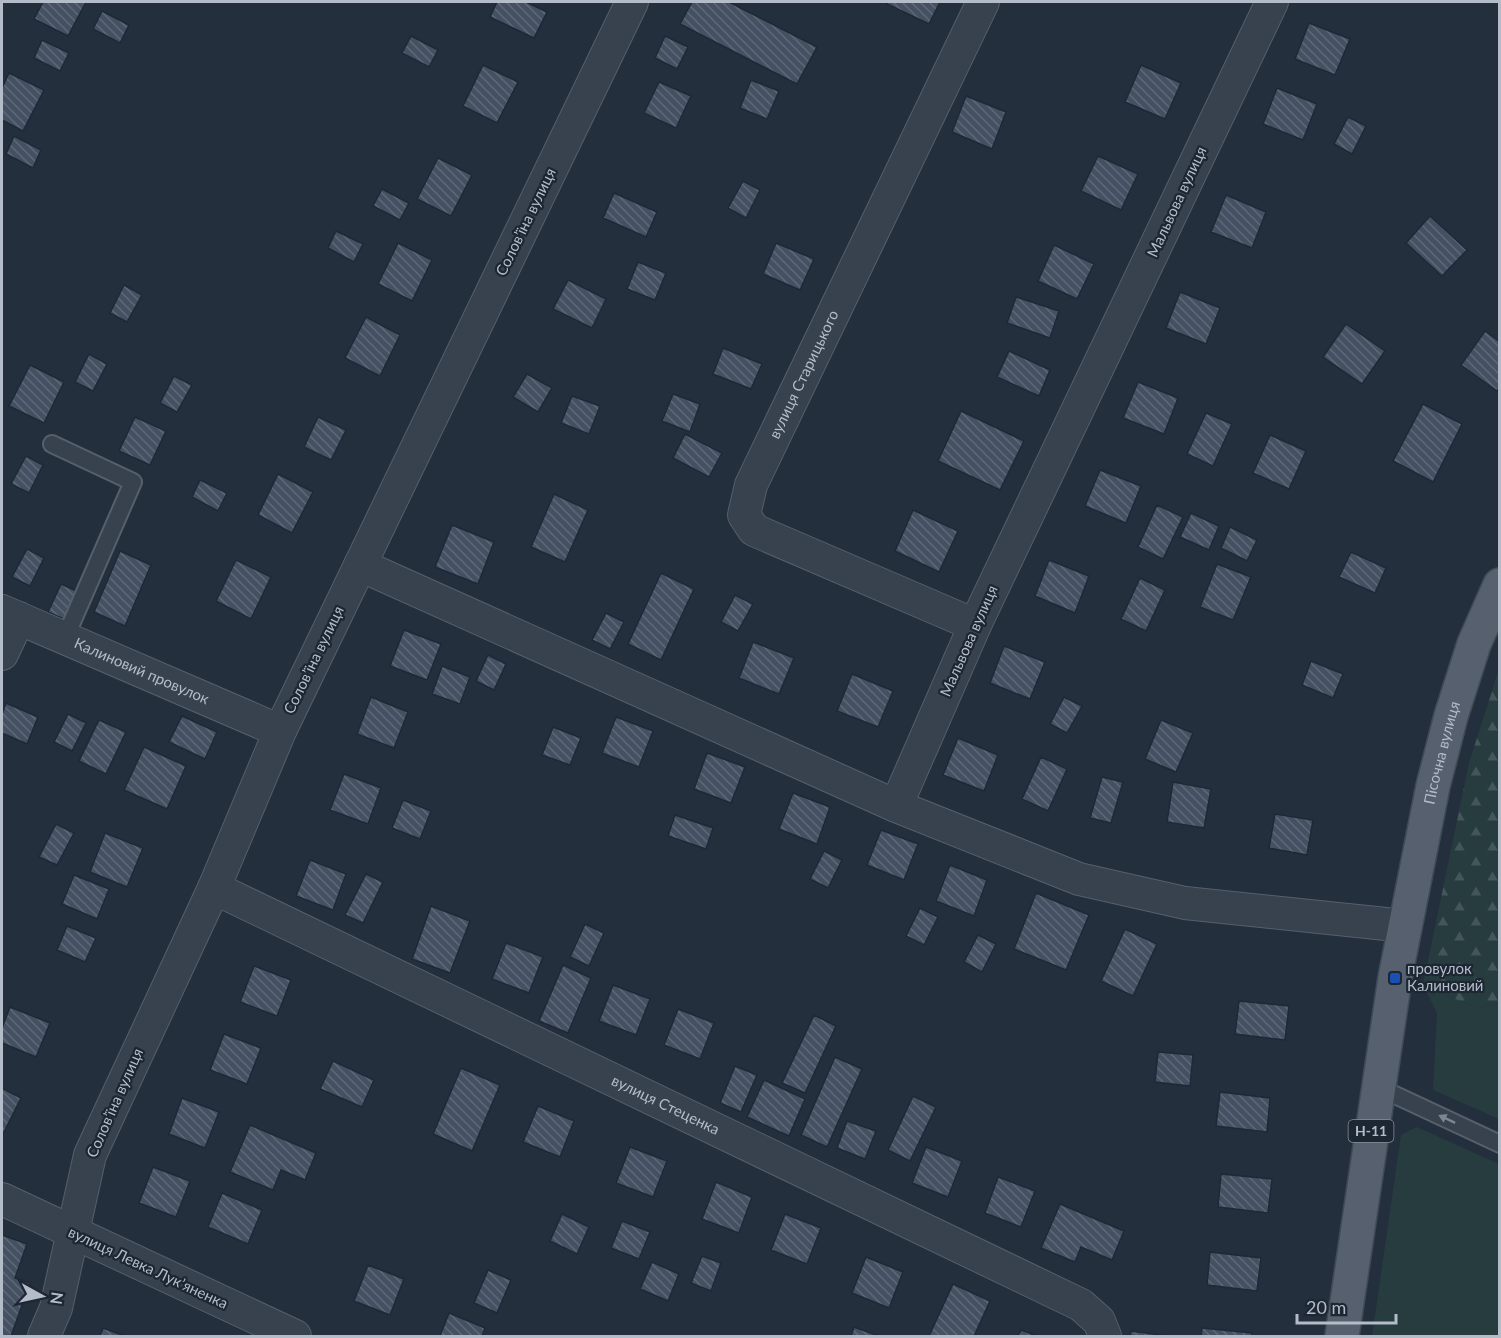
<svg xmlns="http://www.w3.org/2000/svg" width="1501" height="1338" font-family="Lato,sans-serif">
	<defs>
		<pattern id="forest-firs" width="22" height="20" patternUnits="userSpaceOnUse" patternTransform="scale(1.5)"><rect width="22" height="20" fill="#263c3f"/><path d="M5 1l3.5 6h-7zM16 11l3.5 6h-7z" fill="#435659"/></pattern>
		<pattern id="building-back-hatch" width="6" height="6" patternUnits="userSpaceOnUse" patternTransform="scale(1.5)"><rect width="6" height="6" fill="#455162"/><path d="M-1 5l2 2M0 0l6 6M5-1l2 2" fill="none" stroke="#5d6877"/></pattern>
	</defs>
	<rect width="100%" height="100%" fill="#242f3e"/>
	<!-- green -->
	<g fill="#263c3f">
		<polygon points="1423,985 1474,1007 1499,1004 1499,1119 1433,1090 1437,1013"/>
		<polygon points="1417,1127 1499,1164 1499,1336 1372,1336 1401,1135"/>
	</g>
	<!-- forest -->
	<polygon fill="url(#forest-firs)" points="1499,669 1499,1004 1474,1007 1423,985 1469,763"/>
	<!-- building -->
	<g fill="url(#building-back-hatch)" stroke="#1f2835" stroke-width="1.5">
		<polygon points="43,2 86,2 68,36 34,19"/>
		<polygon points="497,2 526,2 547,12 534,38 490,17"/>
		<polygon points="692,2 729,2 817,47 797,84 680,24"/>
		<polygon points="888,2 940,2 929,24 887,4"/>
		<polygon points="102,11 129,25 120,43 93,29"/>
		<polygon points="1309,23 1350,39 1335,75 1295,59"/>
		<polygon points="411,36 438,50 429,67 402,53"/>
		<polygon points="665,36 688,47 677,69 655,58"/>
		<polygon points="42,40 69,53 60,71 34,58"/>
		<polygon points="483,65 518,82 497,123 463,106"/>
		<polygon points="1141,65 1181,83 1165,119 1125,102"/>
		<polygon points="9,73 44,90 23,131 2,120 2,88"/>
		<polygon points="751,80 779,91 767,119 740,108"/>
		<polygon points="659,82 691,96 676,128 644,113"/>
		<polygon points="1277,88 1317,104 1303,140 1263,124"/>
		<polygon points="966,96 1006,112 992,149 952,132"/>
		<polygon points="1348,117 1366,126 1352,154 1334,144"/>
		<polygon points="14,136 41,150 33,168 6,154"/>
		<polygon points="1098,156 1138,174 1121,210 1081,191"/>
		<polygon points="438,158 472,175 451,216 417,199"/>
		<polygon points="743,181 760,190 746,218 728,208"/>
		<polygon points="382,189 409,203 400,220 373,206"/>
		<polygon points="614,193 657,212 646,237 603,218"/>
		<polygon points="1226,195 1266,212 1252,248 1211,232"/>
		<polygon points="1430,216 1467,250 1442,276 1406,243"/>
		<polygon points="336,231 363,244 354,262 328,248"/>
		<polygon points="398,243 432,260 412,301 378,284"/>
		<polygon points="776,243 814,259 800,290 763,274"/>
		<polygon points="1054,245 1094,264 1077,299 1038,281"/>
		<polygon points="638,262 666,273 655,300 627,289"/>
		<polygon points="568,280 606,299 592,328 553,309"/>
		<polygon points="124,285 142,295 127,322 110,313"/>
		<polygon points="1180,292 1220,308 1206,344 1166,328"/>
		<polygon points="1016,297 1059,311 1050,338 1007,323"/>
		<polygon points="366,317 400,335 380,376 345,358"/>
		<polygon points="1346,324 1385,351 1362,384 1323,357"/>
		<polygon points="1485,331 1500,342 1500,387 1497,391 1461,365"/>
		<polygon points="723,348 762,364 751,389 713,374"/>
		<polygon points="1009,351 1050,370 1039,396 997,377"/>
		<polygon points="89,354 107,364 93,391 75,382"/>
		<polygon points="30,365 64,382 44,423 9,406"/>
		<polygon points="527,374 552,388 538,412 513,397"/>
		<polygon points="174,376 192,385 177,412 160,403"/>
		<polygon points="1138,382 1178,398 1164,434 1123,418"/>
		<polygon points="673,394 700,404 690,432 662,421"/>
		<polygon points="572,396 600,406 589,434 561,423"/>
		<polygon points="1423,404 1462,424 1433,482 1393,461"/>
		<polygon points="961,411 1024,441 1000,490 938,461"/>
		<polygon points="1206,413 1232,424 1213,466 1187,454"/>
		<polygon points="135,417 166,431 150,465 119,451"/>
		<polygon points="318,417 346,430 331,460 304,447"/>
		<polygon points="685,434 722,453 709,477 673,458"/>
		<polygon points="1270,435 1306,451 1289,489 1253,473"/>
		<polygon points="26,456 43,465 29,493 11,484"/>
		<polygon points="1100,470 1141,486 1126,523 1085,506"/>
		<polygon points="278,474 313,492 292,533 258,515"/>
		<polygon points="200,480 227,493 218,511 192,497"/>
		<polygon points="554,494 588,510 565,562 531,547"/>
		<polygon points="1157,505 1183,517 1163,559 1138,547"/>
		<polygon points="913,510 958,531 939,572 895,551"/>
		<polygon points="1191,513 1219,526 1209,550 1180,537"/>
		<polygon points="452,525 494,542 478,584 435,567"/>
		<polygon points="1230,527 1257,540 1247,561 1221,548"/>
		<polygon points="27,549 44,558 30,586 12,577"/>
		<polygon points="120,551 151,565 125,626 94,612"/>
		<polygon points="1351,552 1386,568 1375,593 1339,577"/>
		<polygon points="236,560 271,577 251,619 216,601"/>
		<polygon points="1049,560 1089,576 1075,613 1035,596"/>
		<polygon points="1217,564 1251,577 1233,620 1200,607"/>
		<polygon points="661,573 694,589 661,660 628,644"/>
		<polygon points="1140,578 1165,590 1146,631 1121,619"/>
		<polygon points="61,584 79,592 66,620 48,612"/>
		<polygon points="735,595 753,604 738,631 721,622"/>
		<polygon points="606,613 624,622 610,649 592,640"/>
		<polygon points="404,630 441,644 427,680 390,666"/>
		<polygon points="753,642 794,658 779,694 739,678"/>
		<polygon points="1004,646 1045,662 1030,699 990,683"/>
		<polygon points="488,655 506,664 494,690 476,681"/>
		<polygon points="1311,661 1343,674 1333,698 1302,685"/>
		<polygon points="442,666 470,677 460,704 432,694"/>
		<polygon points="852,674 893,691 878,727 837,711"/>
		<polygon points="371,697 408,712 394,748 357,734"/>
		<polygon points="1064,697 1082,706 1067,733 1050,724"/>
		<polygon points="6,703 38,717 27,744 2,733 2,714"/>
		<polygon points="68,714 86,723 72,751 54,742"/>
		<polygon points="182,716 217,732 205,759 169,742"/>
		<polygon points="616,717 653,731 639,767 602,753"/>
		<polygon points="99,720 126,732 106,774 79,761"/>
		<polygon points="1161,720 1193,733 1176,772 1145,759"/>
		<polygon points="553,727 581,738 570,765 542,755"/>
		<polygon points="958,738 998,755 984,791 943,775"/>
		<polygon points="144,747 186,766 167,809 124,790"/>
		<polygon points="707,753 745,767 731,803 694,789"/>
		<polygon points="1041,757 1067,769 1048,811 1022,799"/>
		<polygon points="344,774 381,788 368,824 330,810"/>
		<polygon points="1102,777 1123,782 1111,823 1090,818"/>
		<polygon points="1173,782 1211,789 1204,828 1167,822"/>
		<polygon points="793,793 830,807 817,844 779,829"/>
		<polygon points="403,800 431,811 420,839 392,828"/>
		<polygon points="1275,814 1313,820 1307,855 1269,848"/>
		<polygon points="675,815 713,828 706,849 668,836"/>
		<polygon points="56,824 74,833 57,865 39,857"/>
		<polygon points="881,830 918,844 904,880 867,865"/>
		<polygon points="105,833 143,848 127,887 90,872"/>
		<polygon points="824,851 842,860 828,888 810,879"/>
		<polygon points="310,860 346,874 333,910 296,896"/>
		<polygon points="950,865 987,880 974,916 936,901"/>
		<polygon points="366,874 383,882 363,923 345,915"/>
		<polygon points="74,875 109,889 97,919 62,904"/>
		<polygon points="1036,893 1089,915 1066,970 1014,949"/>
		<polygon points="431,906 470,921 450,973 412,959"/>
		<polygon points="920,908 938,917 924,945 906,936"/>
		<polygon points="585,924 604,933 589,966 570,957"/>
		<polygon points="67,926 96,938 85,962 57,950"/>
		<polygon points="1125,929 1157,944 1133,996 1101,981"/>
		<polygon points="978,935 996,944 982,972 964,962"/>
		<polygon points="506,943 543,957 529,993 492,979"/>
		<polygon points="563,965 591,978 568,1033 539,1021"/>
		<polygon points="254,966 291,980 277,1016 240,1002"/>
		<polygon points="613,985 650,999 636,1035 599,1021"/>
		<polygon points="1239,1001 1289,1006 1285,1040 1235,1034"/>
		<polygon points="10,1007 50,1023 36,1057 2,1043 2,1028"/>
		<polygon points="678,1009 714,1023 700,1059 664,1045"/>
		<polygon points="814,1015 836,1026 805,1093 782,1083"/>
		<polygon points="224,1034 261,1048 247,1084 210,1070"/>
		<polygon points="1158,1052 1193,1055 1190,1086 1155,1082"/>
		<polygon points="835,1057 862,1069 827,1147 801,1135"/>
		<polygon points="333,1061 374,1080 362,1107 320,1089"/>
		<polygon points="735,1066 757,1075 741,1112 720,1103"/>
		<polygon points="461,1068 500,1085 472,1151 433,1134"/>
		<polygon points="764,1080 805,1099 789,1136 747,1117"/>
		<polygon points="2,1088 21,1098 3,1134 2,1133"/>
		<polygon points="1220,1092 1270,1098 1267,1132 1216,1126"/>
		<polygon points="913,1096 936,1107 910,1161 888,1150"/>
		<polygon points="182,1098 219,1112 205,1148 169,1134"/>
		<polygon points="538,1106 574,1121 560,1157 523,1142"/>
		<polygon points="847,1121 876,1131 865,1159 837,1148"/>
		<polygon points="250,1125 316,1153 305,1180 281,1170 273,1190 230,1172"/>
		<polygon points="630,1147 667,1161 653,1197 616,1183"/>
		<polygon points="926,1147 962,1161 948,1197 912,1183"/>
		<polygon points="153,1167 190,1181 176,1217 139,1203"/>
		<polygon points="1221,1174 1272,1179 1268,1213 1218,1207"/>
		<polygon points="998,1177 1035,1191 1021,1227 985,1213"/>
		<polygon points="716,1182 752,1197 739,1233 702,1219"/>
		<polygon points="222,1193 262,1210 248,1244 208,1227"/>
		<polygon points="1060,1204 1124,1231 1112,1260 1081,1247 1075,1262 1041,1248"/>
		<polygon points="562,1214 589,1227 577,1254 550,1241"/>
		<polygon points="785,1214 821,1228 807,1264 771,1250"/>
		<polygon points="622,1221 650,1232 639,1259 611,1248"/>
		<polygon points="2,1235 27,1244 15,1278 30,1283 11,1336 2,1336"/>
		<polygon points="1210,1252 1261,1258 1257,1291 1207,1285"/>
		<polygon points="702,1256 721,1263 711,1291 691,1283"/>
		<polygon points="866,1257 903,1272 889,1308 852,1293"/>
		<polygon points="652,1262 679,1274 668,1301 640,1289"/>
		<polygon points="368,1265 404,1279 390,1315 354,1301"/>
		<polygon points="488,1270 511,1280 497,1313 474,1303"/>
		<polygon points="953,1284 990,1301 974,1336 929,1336"/>
		<polygon points="449,1313 485,1328 482,1336 440,1336"/>
		<polygon points="854,1327 879,1336 851,1336"/>
		<polygon points="103,1328 125,1336 100,1336"/>
		<polygon points="1202,1328 1252,1333 1252,1336 1201,1336"/>
		<polygon points="1021,1330 1037,1336 1018,1336"/>
		<polygon points="1131,1331 1168,1336 1130,1336"/>
	</g>
	<g fill="none" stroke-linecap="round" stroke-linejoin="round">
		<defs>
			<g id="service">
				<polyline points="52,444 133,482 65,638"/>
				<polyline points="1378,1087 1500,1144"/>
			</g>
			<g id="minor">
				<polyline points="1272,2 975,625 896,806 1079,879 1185,903 1405,926"/>
				<polyline points="360,565 896,806"/>
				<path id="s1" d="M 2,611 L 280,731"/>
				<path id="s2" d="M 975,625 L 754,530 L 744,515 L 751,485 L 983,2"/>
				<polyline points="2,654 19,618"/>
				<path id="s3" d="M 214,888 L 1081,1305 L 1099,1321 L 1105,1336"/>
				<polyline points="2,1199 295,1336"/>
				<polyline points="44,1336 56,1308 90,1155 214,888 280,731 632,2"/>
			</g>
			<g id="primary">
				<path id="s4" d="M 1342,1336 L 1395,978 L 1433,786 L 1451,716 L 1474,644 L 1500,585"/>
			</g>
		</defs>
		<!-- service casing -->
		<use href="#service" stroke="#565f6c" stroke-width="20"/>
		<!-- minor casing -->
		<use href="#minor" stroke="#565f6c" stroke-width="34"/>
		<!-- primary casing -->
		<use href="#primary" stroke="#414a57" stroke-width="36"/>
		<!-- service -->
		<use href="#service" stroke="#38414e" stroke-width="16"/>
		<!-- minor -->
		<use href="#minor" stroke="#38414e" stroke-width="32"/>
		<!-- primary -->
		<use href="#primary" stroke="#56606e" stroke-width="33"/>
	</g>
	<!-- one-way arrows -->
	<defs><path id="oneway-solid" d="M-6-.8H1V-3.2L6.5 0L1 3.2V.8H-6Z" transform="scale(1.5)"/></defs>
	<use fill="#7c8592" href="#oneway-solid" transform="translate(1447 1119) rotate(-155)"/>
	<!-- markers -->
	<rect fill="#1a4fb4" stroke="#1d2633" stroke-width="2" x="1389" y="972" width="12" height="12" rx="3"/>
	<g text-anchor="middle" stroke-width="4.5" stroke-linejoin="round" paint-order="stroke">
		<!-- shield labels -->
		<rect fill="#1d2633" stroke="#878f9c" stroke-width="1.5" x="1348.5" y="1120" width="45" height="22" rx="4.5"/>
		<g font-size="14" font-weight="bold" fill="#b4bcc9">
			<text x="1371" y="1136">Н-11</text>
		</g>
		<!-- street labels -->
		<g font-size="15" fill="#b4bcc9" stroke="#1d2633">
			<text transform="translate(1177 202) rotate(-65)" y="5">Мальвова вулиця</text>
			<text transform="translate(526 222) rotate(-64)" y="5">Соловʼїна вулиця</text>
			<text dy="5" stroke="none"><textPath href="#s2" startOffset="412">вулиця Старицького</textPath></text>
			<text transform="translate(969 641) rotate(-66)" y="5">Мальвова вулиця</text>
			<text transform="translate(314 660) rotate(-64)" y="5">Соловʼїна вулиця</text>
			<text dy="5" stroke="none"><textPath href="#s1" startOffset="152">Калиновий провулок</textPath></text>
			<text dy="5" stroke="none"><textPath href="#s4" startOffset="592">Пісочна вулиця</textPath></text>
			<text transform="translate(115 1103) rotate(-66)" y="5">Соловʼїна вулиця</text>
			<text dy="5" stroke="none"><textPath href="#s3" startOffset="501">вулиця Стеценка</textPath></text>
			<text transform="translate(148 1268) rotate(25)" y="5">вулиця Левка Лукʼяненка</text>
		</g>
		<!-- poi labels -->
		<g font-size="15" fill="#b4bcc9" stroke="#1d2633" text-anchor="start">
			<text x="1407" y="974">провулок<tspan x="1407" dy="17">Калиновий</tspan></text>
		</g>
	</g>
	<!-- border -->
	<rect width="1501" height="1338" fill="none" stroke="#b4bcc9" stroke-width="6"/>
	<!-- north arrow -->
	<g transform="translate(42 1296) rotate(98)" stroke="#1d2633" stroke-width="4.5" paint-order="stroke">
	<path d="M0-4.5L10 22L0 15L-10 22Z" fill="#b4bcc9"/>
	<text y="-9" font-size="16" font-weight="bold" text-anchor="middle" fill="#b4bcc9">N</text>
	</g>
	<!-- scale -->
	<path d="M1297 1314v9h99v-9" fill="none" stroke="#b4bcc9" stroke-width="3"/>
	<text x="1306" y="1314" font-size="18" fill="#b4bcc9" stroke="#1d2633" stroke-width="4.5" paint-order="stroke">20 m</text>
</svg>
